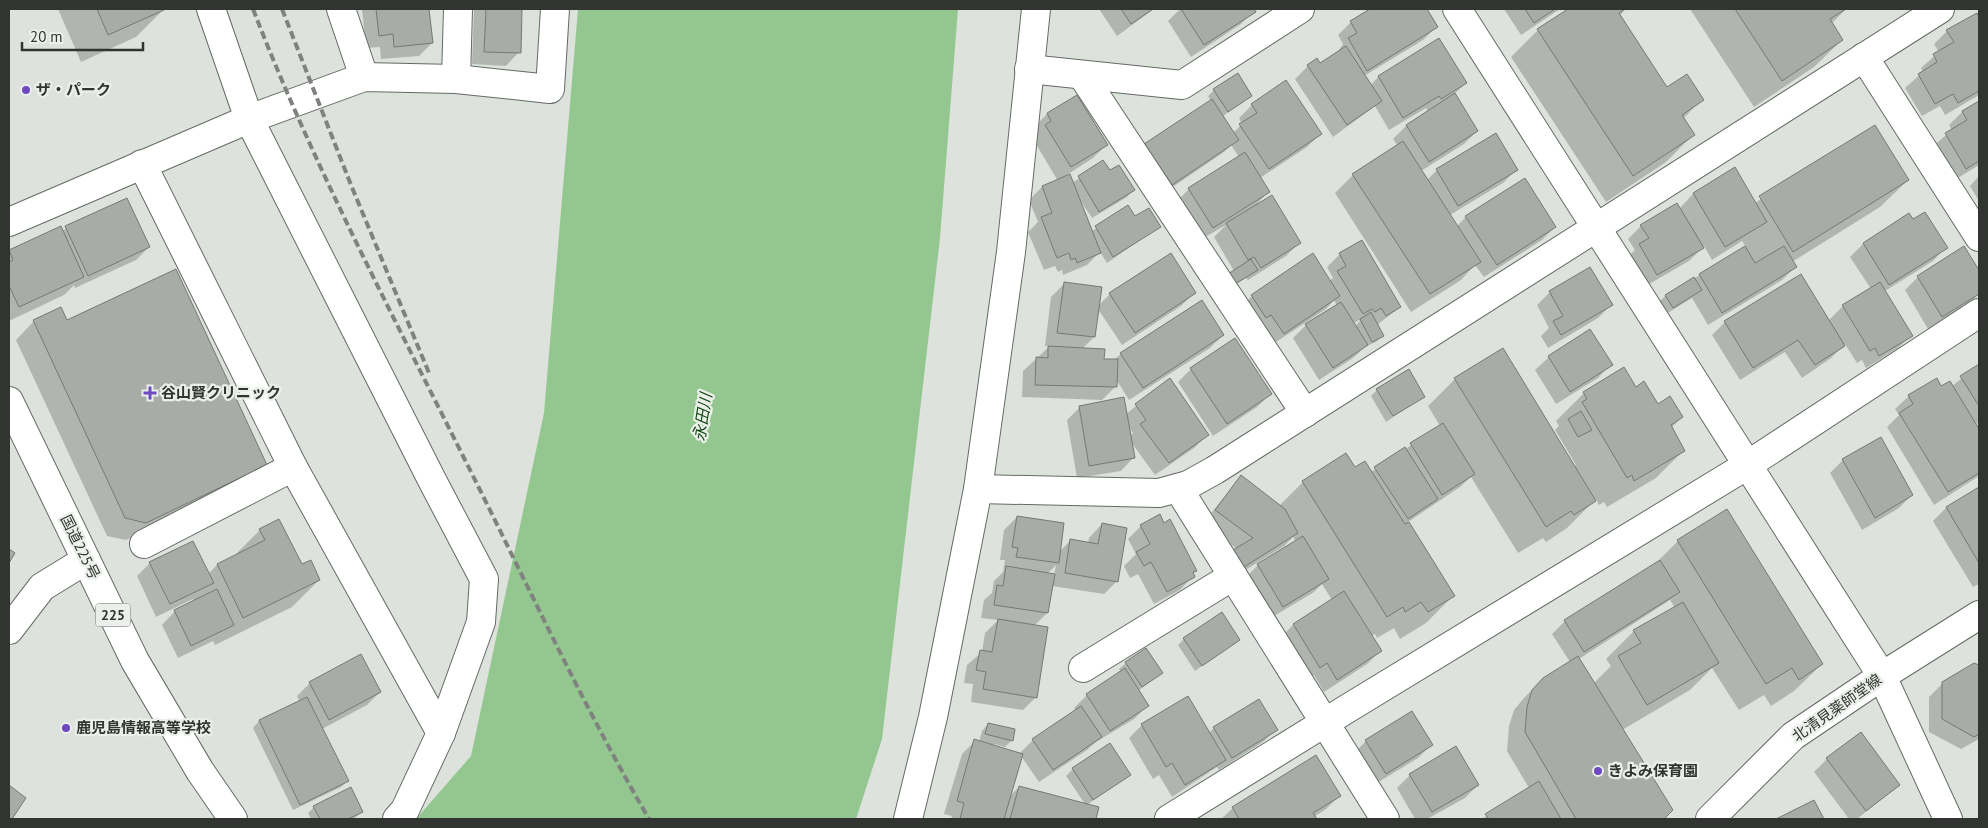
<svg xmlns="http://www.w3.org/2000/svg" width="1988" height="828" font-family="'PT Sans','Noto Sans JP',sans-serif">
	<rect width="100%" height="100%" fill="#dde3dc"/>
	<!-- water -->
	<polygon fill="#93c78f" points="578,9 958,9 940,238 882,739 856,819 416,819 471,756 544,413"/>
	<!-- shadow -->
	<g fill="#0003" fill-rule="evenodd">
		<polygon points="58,9 163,9 163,10 136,37 81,62"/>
		<polygon points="362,9 428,9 432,43 419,56 381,59 380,47 366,48"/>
		<polygon points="474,9 521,9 519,52 506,66 472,64"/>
		<polygon points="1099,9 1154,9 1117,36"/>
		<polygon points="1180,9 1252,9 1254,11 1241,24 1191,57 1168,21"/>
		<polygon points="1373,9 1425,9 1436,27 1423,40 1364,76 1370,86 1378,77 1439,39 1466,83 1454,94 1477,131 1464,144 1421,171 1427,180 1437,170 1495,135 1516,170 1503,183 1450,215 1457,226 1466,217 1555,227 1542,240 1484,277 1475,265 1461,280 1411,312 1335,193 1353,175 1398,146 1393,139 1406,126 1428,112 1426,108 1389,130 1375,106 1333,137 1295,79 1308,66 1320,65 1336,54 1343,44 1338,35 1351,22"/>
		<polygon points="1504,9 1560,9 1521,35"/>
		<polygon points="1570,9 1626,9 1619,16 1667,88 1702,99 1683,119 1693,135 1666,162 1606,202 1511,57 1538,30"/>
		<polygon points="1690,9 1846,9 1831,24 1842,40 1814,67 1754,107"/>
		<polygon points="1976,15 1979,20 1979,95 1945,115 1940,106 1922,116 1905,88 1923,72 1921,68 1939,52 1934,44 1947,31"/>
		<polygon points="1214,90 1250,96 1222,117 1233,133 1242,124 1239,118 1252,105 1320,134 1307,147 1260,178 1269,191 1254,207 1299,243 1286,256 1248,280 1246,278 1228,289 1234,271 1214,237 1226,225 1200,240 1176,202 1189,189 1239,157 1231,145 1224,152 1158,197 1132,158 1145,145 1211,101 1208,96"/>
		<polygon points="1077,96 1106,145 1093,158 1059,180 1072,183 1103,162 1109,172 1133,190 1127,197 1092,218 1078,197 1092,231 1128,207 1134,218 1159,227 1107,263 1100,252 1087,265 1063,275 1062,270 1058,272 1055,266 1044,270 1028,232 1038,222 1029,200 1042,187 1058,181 1033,139 1038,133 1034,127 1047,114"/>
		<polygon points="1979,102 1979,165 1953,181 1932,147 1952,130 1949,125 1962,112"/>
		<polygon points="1875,126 1908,180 1880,207 1792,262 1795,267 1782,280 1708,325 1692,298 1666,314 1659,302 1665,296 1746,247 1742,241 1712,260 1704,246 1689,261 1644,287 1627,258 1635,250 1628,239 1641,226 1679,209 1693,194 1734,169 1755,203"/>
		<polygon points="1979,176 1979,201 1970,186"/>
		<polygon points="1909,215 1912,221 1946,247 1933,261 1885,291 1911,335 1898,348 1866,368 1862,360 1857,363 1845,344 1831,358 1802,378 1785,352 1740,380 1712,335 1725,322 1828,321 1843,306 1871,289 1850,257 1863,244"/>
		<polygon points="60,228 62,232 66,228 149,247 136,260 75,288 74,285 64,295 9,321 9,252"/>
		<polygon points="1964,248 1979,272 1979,294 1969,304 1928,329 1905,290 1918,277"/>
		<path d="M 1340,254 L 1400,307 L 1377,325 L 1383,335 L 1376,342 L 1365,347 L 1353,358 L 1319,380 L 1293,338 L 1306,325 L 1337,306 L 1334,300 L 1326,309 L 1270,346 L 1239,309 L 1252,296 L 1329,281 L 1333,278 L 1327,267 ZM 1359,320 L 1360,321 L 1354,327 L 1353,324 Z"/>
		<polygon points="1064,284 1098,306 1110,294 1194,293 1181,306 1122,345 1098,309 1094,337 1082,349 1103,360 1114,360 1121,354 1223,335 1210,348 1129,400 1116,379 1115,387 1102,400 1022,397 1023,371 1050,346 1045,346 1051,297"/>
		<polygon points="1550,292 1611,305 1598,318 1548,348 1541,336 1549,328 1537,305"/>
		<polygon points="34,321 266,465 247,484 126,540 107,536 16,340"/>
		<polygon points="1549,357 1611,364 1598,378 1556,404 1535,370"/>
		<polygon points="1979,365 1979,422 1975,425 1979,432 1979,476 1934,505 1887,427 1899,415 1895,409 1909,396 1936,379 1941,387 1952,386"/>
		<polygon points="1191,369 1270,394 1257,407 1213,436 1178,382"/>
		<polygon points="1455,379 1574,466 1576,465 1555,430 1559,426 1556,421 1584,393 1635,389 1657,406 1682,417 1671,428 1684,450 1656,478 1607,507 1604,502 1599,505 1596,499 1567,528 1546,542 1543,538 1518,553 1471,477 1460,487 1408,522 1453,596 1426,623 1400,639 1394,628 1377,638 1375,634 1371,636 1380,651 1367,664 1324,692 1314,675 1306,680 1280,638 1293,625 1332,600 1322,584 1314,592 1269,619 1245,578 1258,565 1296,542 1293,537 1284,546 1231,579 1221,564 1237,549 1203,523 1241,477 1279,506 1303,482 1346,455 1354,469 1371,472 1440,426 1428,406"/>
		<path d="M 1169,380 L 1207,435 L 1194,448 L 1155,475 L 1131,442 L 1134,457 L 1121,471 L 1077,478 L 1067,420 L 1080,407 L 1126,414 ZM 1128,426 L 1133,433 L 1130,436 Z"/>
		<polygon points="1377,390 1423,397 1386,422 1371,396"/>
		<polygon points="1881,439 1912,495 1899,508 1862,530 1830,473 1843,460"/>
		<polygon points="1979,488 1979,584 1973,587 1933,521 1946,508"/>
		<path d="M 1017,517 L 1059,552 L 1071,540 L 1088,543 L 1089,538 L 1102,524 L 1117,581 L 1104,594 L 1052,586 L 1047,613 L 1034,626 L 1036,697 L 1023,710 L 971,702 L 973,684 L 964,683 L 967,665 L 982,652 L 985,633 L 998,620 L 981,618 L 984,600 L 992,593 L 994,581 L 1003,572 L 1005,560 L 1000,560 L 1004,530 ZM 1056,565 L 1054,575 L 1047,574 Z"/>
		<polygon points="1141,526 1196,570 1192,574 1193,576 1180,590 1154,604 1138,574 1130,578 1124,566 1136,554 1128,539"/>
		<polygon points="260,530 319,580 292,607 215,645 213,641 178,658 162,625 175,611 195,602 193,599 156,617 137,576 150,563 208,574 217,565 233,557"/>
		<path d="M 1678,541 L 1822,664 L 1794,691 L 1771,706 L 1764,695 L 1739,710 L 1712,668 L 1690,690 L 1622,730 L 1671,810 L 1662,819 L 1482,819 L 1529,788 L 1507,751 L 1509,726 L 1514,710 L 1524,698 L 1543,679 L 1570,662 L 1552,634 L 1565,621 L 1655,564 ZM 1670,600 L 1675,608 L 1634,631 L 1606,659 L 1611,666 L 1594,683 L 1579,659 Z"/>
		<polygon points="1184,639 1239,640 1195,671 1178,645"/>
		<polygon points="1126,663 1161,673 1138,691 1147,706 1134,719 1096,742 1087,750 1039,782 1021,756 1009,797 1019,787 1085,804 1066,776 1073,769 1129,774 1087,805 1098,808 1095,819 951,819 952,816 944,814 962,754 975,741 979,742 982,731 988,724 1012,740 1005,747 994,744 993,746 1019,754 1033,740 1076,711 1074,708 1087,695 1121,672 1119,669"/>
		<polygon points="1974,664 1979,666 1979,739 1961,749 1929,732 1929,697 1943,683"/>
		<polygon points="310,683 380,692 367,705 322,729 347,781 341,787 293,810 253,728 259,721 300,702 297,696"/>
		<polygon points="1188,698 1209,733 1214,728 1276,729 1263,742 1219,770 1217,767 1172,797 1159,775 1153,779 1129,738 1142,725"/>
		<polygon points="1366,741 1431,745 1418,758 1372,786 1353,754"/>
		<polygon points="1315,757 1339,796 1326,809 1314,817 1315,819 1221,819 1233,808"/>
		<polygon points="1827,759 1899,785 1857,819 1849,819 1814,772"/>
		<polygon points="1410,775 1478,785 1465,798 1427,819 1415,819 1397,788"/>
		<polygon points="314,807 362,812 353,819 311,819 308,813"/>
	</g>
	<!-- building -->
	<g fill="#a7ada6" stroke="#747a73">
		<polygon points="97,9 164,9 164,10 108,35"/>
		<polygon points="376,9 429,9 433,43 394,47 393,34 379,36"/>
		<polygon points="486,9 522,9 521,53 484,52"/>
		<polygon points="1121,9 1153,9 1131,24"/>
		<polygon points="1181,9 1254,9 1256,12 1204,45"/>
		<polygon points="1370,9 1427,9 1438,27 1367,71 1348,38 1357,33 1350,21"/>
		<polygon points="1525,9 1555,9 1534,23"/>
		<polygon points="1568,9 1625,9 1619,13 1667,87 1687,74 1704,100 1682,115 1695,135 1633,176 1537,29"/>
		<polygon points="1735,9 1846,9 1830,19 1843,40 1782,81"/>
		<polygon points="1977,13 1979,17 1979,91 1958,103 1953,94 1935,104 1918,74 1937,62 1933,54 1954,42 1946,30"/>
		<polygon points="1439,38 1467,83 1441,99 1439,96 1403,118 1378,76"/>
		<polygon points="1346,46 1382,101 1347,125 1307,65 1317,58 1320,63"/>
		<polygon points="1238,73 1252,96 1228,112 1213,89"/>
		<polygon points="1286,80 1322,134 1269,169 1239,124 1257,113 1251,104"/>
		<polygon points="1455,93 1478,131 1429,162 1406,125"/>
		<polygon points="1077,95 1108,145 1071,167 1045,125 1051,121 1047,113"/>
		<polygon points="1212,99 1239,140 1172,185 1144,144"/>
		<polygon points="1979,101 1979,161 1966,169 1945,133 1967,120 1962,111"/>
		<polygon points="1875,125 1909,180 1793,252 1759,196"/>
		<polygon points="1496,133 1518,170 1458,206 1436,169"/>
		<polygon points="1403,141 1481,262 1430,294 1352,174"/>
		<polygon points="1245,152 1270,192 1213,228 1188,188"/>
		<polygon points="1103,160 1110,170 1119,165 1135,190 1099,212 1078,176"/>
		<polygon points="1735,167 1767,222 1725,247 1693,193"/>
		<polygon points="1070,174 1101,253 1077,263 1075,258 1071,260 1069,253 1057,258 1041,217 1052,213 1042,186"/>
		<polygon points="1525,178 1556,227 1497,265 1465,216"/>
		<polygon points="1272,195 1301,243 1261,268 1254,257 1248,260 1226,223"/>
		<polygon points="127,198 150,247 88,276 65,226"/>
		<polygon points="1677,203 1704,248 1657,275 1639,244 1649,238 1640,225"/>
		<polygon points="1128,205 1135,216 1149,208 1161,227 1113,257 1095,226"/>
		<polygon points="1925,212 1948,248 1889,285 1863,243 1909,213 1913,219"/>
		<polygon points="61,226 84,277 19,307 9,286 9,262 13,260 9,250"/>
		<polygon points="1362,240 1401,307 1386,316 1381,308 1375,312 1372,309 1363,314 1337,271 1346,266 1339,253"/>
		<polygon points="1745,246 1755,263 1784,246 1797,267 1722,313 1699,274"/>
		<polygon points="1964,246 1979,270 1979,294 1942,317 1917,276"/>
		<polygon points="1171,253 1196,293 1135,333 1109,293"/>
		<polygon points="1313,253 1340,296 1284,334 1271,315 1266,318 1251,295"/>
		<polygon points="1251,259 1258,270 1235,284 1228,274"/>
		<polygon points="1590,267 1613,305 1561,335 1553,321 1563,316 1549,291"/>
		<polygon points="176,269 267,465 146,523 125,518 33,320 61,307 67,320"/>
		<polygon points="1801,274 1845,346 1815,365 1798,340 1753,368 1724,321"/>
		<polygon points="1694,277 1702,290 1673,308 1665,295"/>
		<polygon points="1064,282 1102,287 1095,337 1057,333"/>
		<polygon points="1880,282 1913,336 1879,356 1875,348 1870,351 1842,305"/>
		<polygon points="1202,300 1224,335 1143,388 1120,353"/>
		<polygon points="1341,302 1368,345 1333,368 1305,324"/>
		<polygon points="1371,312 1384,336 1372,342 1360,319"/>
		<polygon points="1590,329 1613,365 1570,392 1548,356"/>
		<polygon points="1235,338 1272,394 1227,424 1190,368"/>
		<polygon points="1048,346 1105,349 1104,359 1118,359 1117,387 1035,385 1036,357 1048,358"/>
		<polygon points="1503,348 1596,501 1574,515 1571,511 1546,527 1454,378"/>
		<polygon points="1979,364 1979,406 1960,376"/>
		<polygon points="1624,367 1636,387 1644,381 1658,404 1670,396 1683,417 1671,425 1685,451 1634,481 1632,475 1627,478 1582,402 1587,399 1583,392"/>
		<polygon points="1409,369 1425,397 1393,416 1376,389"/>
		<polygon points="1170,378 1209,435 1169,463 1140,424 1146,420 1135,404"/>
		<polygon points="1937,378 1941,386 1950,381 1979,429 1979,473 1948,492 1899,413 1913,404 1908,395"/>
		<polygon points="1124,397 1135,458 1089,466 1079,406"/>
		<polygon points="1581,411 1592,430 1578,437 1568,419"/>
		<polygon points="1443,423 1475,474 1442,495 1410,443"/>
		<polygon points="1881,437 1913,495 1875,518 1842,459"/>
		<polygon points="1405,447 1438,499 1408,519 1374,467"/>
		<polygon points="1346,453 1355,467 1365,461 1405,524 1409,522 1455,596 1428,612 1421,602 1405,612 1403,607 1387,617 1302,481"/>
		<polygon points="1241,475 1285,509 1298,533 1244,567 1233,550 1253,538 1215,510"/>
		<polygon points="1979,487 1979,563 1946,507"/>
		<polygon points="1727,509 1823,664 1799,680 1792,668 1766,684 1677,540"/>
		<polygon points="1160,514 1164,523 1170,519 1197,571 1193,572 1195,577 1167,592 1151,562 1144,566 1136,552 1150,544 1140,525"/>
		<polygon points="1017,516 1064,523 1059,563 1016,557 1018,548 1012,547"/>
		<polygon points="279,519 302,564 311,560 320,580 243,618 217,564 265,540 259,529"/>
		<polygon points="1102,523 1127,528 1118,582 1065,573 1070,539 1098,544"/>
		<polygon points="1303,536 1329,579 1283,607 1257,564"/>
		<polygon points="193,541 214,583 170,604 149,562"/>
		<polygon points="9,549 15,553 9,563"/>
		<polygon points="1660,560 1680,592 1584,652 1564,620"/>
		<polygon points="1006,566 1055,574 1048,613 994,605 997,585 1003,586"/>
		<polygon points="217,589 234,625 191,646 174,610"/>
		<polygon points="1344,591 1382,651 1337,680 1327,663 1320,668 1293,624"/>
		<polygon points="1683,602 1719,663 1647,705 1618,656 1641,643 1633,630"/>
		<polygon points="1222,612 1240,640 1202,666 1183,638"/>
		<polygon points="998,619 1048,627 1037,698 983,689 986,672 976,670 980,650 992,652"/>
		<polygon points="1146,648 1163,673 1142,687 1125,662"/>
		<polygon points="361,654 381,692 329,720 309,682"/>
		<polygon points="1578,656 1673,810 1664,819 1576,819 1525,732 1527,707 1532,690 1543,678"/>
		<polygon points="1974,663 1979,665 1979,734 1974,737 1942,719 1942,682"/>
		<polygon points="1125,668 1149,706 1110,731 1086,694"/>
		<polygon points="1188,696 1226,760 1185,785 1172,763 1166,767 1141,724"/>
		<polygon points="307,697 349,781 300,805 259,720"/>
		<polygon points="1259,699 1278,730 1232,758 1213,727"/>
		<polygon points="1081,706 1102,737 1053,770 1032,739"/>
		<polygon points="1412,711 1433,745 1386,774 1365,740"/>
		<polygon points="988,723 1015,729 1013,741 985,734"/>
		<polygon points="1861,732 1900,785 1866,811 1826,758"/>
		<polygon points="974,739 1023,754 1004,819 960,819 964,803 957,801"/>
		<polygon points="1110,743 1131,775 1093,800 1072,768"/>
		<polygon points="1456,746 1479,785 1432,812 1409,774"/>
		<polygon points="1316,755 1341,796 1313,813 1317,819 1239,819 1232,807"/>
		<polygon points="1539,781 1561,819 1489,819 1485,814"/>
		<polygon points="9,785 26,798 12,819 9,819"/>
		<polygon points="1019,786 1099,807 1096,819 1010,819"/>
		<polygon points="351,787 363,812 348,819 320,819 313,806"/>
		<polygon points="1814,800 1824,819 1776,819"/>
	</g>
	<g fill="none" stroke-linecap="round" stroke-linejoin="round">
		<defs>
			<g id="street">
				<polyline points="211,9 249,119 433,482 484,579 481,622 441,733 405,810 397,819"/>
				<polyline points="341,9 364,77"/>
				<polyline points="1864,57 1979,237"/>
				<polyline points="1029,69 1182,85 1300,9"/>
				<polyline points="1082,75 1305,413"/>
				<polyline points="456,79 550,89 555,9"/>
				<polyline points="142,164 293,467 441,733"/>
				<polyline points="9,222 249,119 364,77 456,79 458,9"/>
				<polyline points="1178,488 1385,819"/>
				<polyline points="978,489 1159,493 1188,485 1215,470 1940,9"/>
				<polyline points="144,544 293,467"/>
				<polyline points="9,630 42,587 86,560"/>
				<polyline points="1083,668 1233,576"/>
				<polyline points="908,819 933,717 978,489 1011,252 1036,9"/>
				<polyline points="1169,819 1350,707 1746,466 1979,313"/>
			</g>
			<g id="secondary">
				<polyline points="1457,9 1882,676 1948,819"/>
				<polyline points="1710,819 1793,736 1882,676 1979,615"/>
			</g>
			<polyline id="highway" points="9,401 135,661 200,771 233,819"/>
		</defs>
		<!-- street casing -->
		<use href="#street" stroke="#646a64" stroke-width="30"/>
		<!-- secondary casing -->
		<use href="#secondary" stroke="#646a64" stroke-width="30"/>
		<!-- highway casing -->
		<use href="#highway" stroke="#646a64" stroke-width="30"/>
		<!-- street -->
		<use href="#street" stroke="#fff" stroke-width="28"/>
		<!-- secondary -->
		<use href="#secondary" stroke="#fff" stroke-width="28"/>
		<!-- highway -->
		<use href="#highway" stroke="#fff" stroke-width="28"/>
		<!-- rail -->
		<g stroke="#7f827e" stroke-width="4" stroke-dasharray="8 4" stroke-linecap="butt">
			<path d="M 253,9 C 312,162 389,308 463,456 C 524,577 581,702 649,819"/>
			<polyline points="282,9 351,185 429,373"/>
		</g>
	</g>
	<!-- markers -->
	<g fill="#6e49c2" stroke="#eaf0e9" stroke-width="2">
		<circle cx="26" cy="90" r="5"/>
		<path d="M147.5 385.5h5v5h5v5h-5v5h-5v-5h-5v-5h5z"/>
		<circle cx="66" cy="728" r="5"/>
		<circle cx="1598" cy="771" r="5"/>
	</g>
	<g text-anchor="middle" stroke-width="4.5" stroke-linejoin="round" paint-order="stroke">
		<!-- shield labels -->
		<rect fill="#eaf0e9" stroke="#696c68" stroke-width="1" x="95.5" y="603.5" width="35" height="23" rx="4"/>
		<g font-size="14" font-weight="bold" fill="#323431">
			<text x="113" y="620">225</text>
		</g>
		<!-- poi labels -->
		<g font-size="15" font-weight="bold" fill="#323431" stroke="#eaf0e9" text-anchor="start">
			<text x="36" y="95">ザ・パーク</text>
			<text x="161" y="398">谷山賢クリニック</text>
			<text x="76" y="733">鹿児島情報高等学校</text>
			<text x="1608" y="776">きよみ保育園</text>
		</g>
		<!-- street labels -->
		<g font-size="15" fill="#323431" stroke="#eaf0e9">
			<text transform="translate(80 547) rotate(64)" y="5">国道225号</text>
			<text transform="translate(1837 708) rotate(-35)" y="5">北清見薬師堂線</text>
		</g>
		<!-- water labels -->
		<g font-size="16" font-style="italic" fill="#154914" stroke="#eaf0e9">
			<text transform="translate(702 417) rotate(-81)" y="6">永田川</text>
		</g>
	</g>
	<!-- border -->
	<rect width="1988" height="828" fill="none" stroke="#323431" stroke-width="20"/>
	<!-- scale -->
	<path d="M22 42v8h121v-8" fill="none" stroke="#323431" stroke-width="2.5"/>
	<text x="30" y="42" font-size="15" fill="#323431" stroke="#eaf0e9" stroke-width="4" paint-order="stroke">20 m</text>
</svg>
